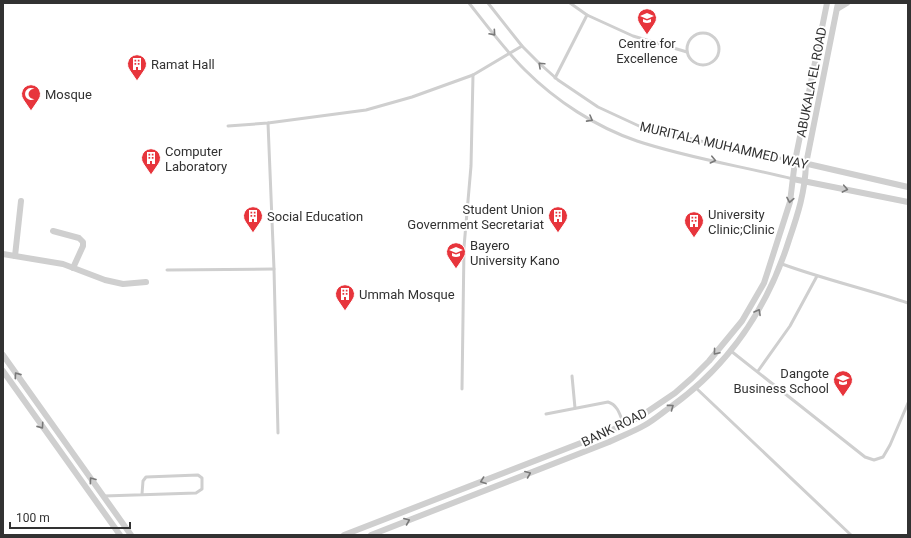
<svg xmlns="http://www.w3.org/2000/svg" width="911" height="538" font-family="Roboto,sans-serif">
	<rect width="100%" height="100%" fill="#fff"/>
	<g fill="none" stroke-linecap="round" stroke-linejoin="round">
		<!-- service -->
		<g stroke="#cfcfcf" stroke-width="3">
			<path d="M 469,3 C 487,26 505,50 525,70 C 556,101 596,127 637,141 C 688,158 741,166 793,179"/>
			<polyline points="488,3 522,46 539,63 558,80 598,107 639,126 737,150 795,161"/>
			<polyline points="570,3 587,15 633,36 687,52"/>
			<circle cx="703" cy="49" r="16"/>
			<polyline points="555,78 587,15"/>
			<polyline points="268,123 274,269 278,433"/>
			<polyline points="228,126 268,123 366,110 412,97 473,75 522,46"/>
			<path d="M 782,264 C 823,279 866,289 908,303"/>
			<polyline points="167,270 274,269"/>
			<polyline points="731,351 865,457 874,460 883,457 890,445 908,403"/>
			<polyline points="758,371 790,326 817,276"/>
			<polyline points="572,376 575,408"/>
			<polyline points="696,388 851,535"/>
			<polyline points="462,389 464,247 471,166 473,75"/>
			<path d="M 546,414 L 608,402 C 618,405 620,415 624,425"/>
			<polyline points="104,496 196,493 202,489 202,478 198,475 146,477 143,481 142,494"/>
		</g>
		<!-- minor -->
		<g stroke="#cfcfcf" stroke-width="6">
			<polyline points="837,9 847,3"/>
			<polyline points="795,161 908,187"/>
			<polyline points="793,179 908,202"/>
			<polyline points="53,231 79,238 83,242 83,246 73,268"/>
			<polyline points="3,254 63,264 105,280 123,284 146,282"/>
			<polyline points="15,256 21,201"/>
			<polyline points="3,355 131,535"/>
			<polyline points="3,371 120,535"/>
			<polyline points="344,535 604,434 641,416 675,393 692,378 709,361 742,321 764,283 790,202 795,161 827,3"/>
			<path d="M 371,535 L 609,442 C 621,436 633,432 645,425 C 654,420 663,412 672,406 C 729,365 768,307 789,240 C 798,214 805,192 806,164 L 838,3"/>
		</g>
	</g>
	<!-- one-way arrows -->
	<defs><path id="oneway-chevron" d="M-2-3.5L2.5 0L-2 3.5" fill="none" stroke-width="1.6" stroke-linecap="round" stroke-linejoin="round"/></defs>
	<g stroke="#797979">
		<use href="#oneway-chevron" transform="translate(493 33) rotate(49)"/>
		<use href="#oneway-chevron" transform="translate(541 65) rotate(-137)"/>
		<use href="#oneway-chevron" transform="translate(590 119) rotate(29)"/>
		<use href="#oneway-chevron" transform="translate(713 160) rotate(13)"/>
		<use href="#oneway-chevron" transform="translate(845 189) rotate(11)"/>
		<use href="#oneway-chevron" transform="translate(790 200) rotate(100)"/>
		<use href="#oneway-chevron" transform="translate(758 312) rotate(-61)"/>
		<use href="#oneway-chevron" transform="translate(716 352) rotate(130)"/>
		<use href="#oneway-chevron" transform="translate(17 375) rotate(-125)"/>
		<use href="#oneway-chevron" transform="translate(671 407) rotate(-36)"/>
		<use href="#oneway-chevron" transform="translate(41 426) rotate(55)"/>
		<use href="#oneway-chevron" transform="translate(528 474) rotate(-22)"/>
		<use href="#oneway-chevron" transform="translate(92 480) rotate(-126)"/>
		<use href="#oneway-chevron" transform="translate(483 481) rotate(160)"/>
		<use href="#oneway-chevron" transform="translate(407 521) rotate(-22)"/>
	</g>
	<!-- icons -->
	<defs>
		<symbol id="university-pin" viewBox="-11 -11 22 30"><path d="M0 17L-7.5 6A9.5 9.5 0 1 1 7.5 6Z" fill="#e7353c" stroke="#fff"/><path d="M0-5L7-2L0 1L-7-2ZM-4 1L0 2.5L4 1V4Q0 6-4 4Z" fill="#fff"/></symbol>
		<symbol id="building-pin" viewBox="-11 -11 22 30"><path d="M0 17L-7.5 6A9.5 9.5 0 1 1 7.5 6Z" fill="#e7353c" stroke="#fff"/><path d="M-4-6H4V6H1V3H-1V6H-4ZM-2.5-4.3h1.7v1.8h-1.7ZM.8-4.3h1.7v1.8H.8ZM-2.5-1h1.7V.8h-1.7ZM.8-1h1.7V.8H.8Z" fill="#fff"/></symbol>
		<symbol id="mosque-pin" viewBox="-11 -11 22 30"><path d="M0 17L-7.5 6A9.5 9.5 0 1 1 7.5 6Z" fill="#e7353c" stroke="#fff"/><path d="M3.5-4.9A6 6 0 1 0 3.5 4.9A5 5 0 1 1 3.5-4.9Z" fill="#fff"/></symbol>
	</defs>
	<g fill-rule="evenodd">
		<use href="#university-pin" x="636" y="7" width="22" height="30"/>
		<use href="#building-pin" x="126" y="53" width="22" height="30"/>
		<use href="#mosque-pin" x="20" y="83" width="22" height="30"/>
		<use href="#building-pin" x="140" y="147" width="22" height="30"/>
		<use href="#building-pin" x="242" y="205" width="22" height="30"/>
		<use href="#building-pin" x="547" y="205" width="22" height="30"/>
		<use href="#building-pin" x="683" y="210" width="22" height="30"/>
		<use href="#university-pin" x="445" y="241" width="22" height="30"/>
		<use href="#building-pin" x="334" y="283" width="22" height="30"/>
		<use href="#university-pin" x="832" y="369" width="22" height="30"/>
	</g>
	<g text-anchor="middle" stroke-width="4" stroke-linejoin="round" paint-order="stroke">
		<!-- poi labels -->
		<g font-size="13" fill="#323232" stroke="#fff" text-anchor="start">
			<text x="647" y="48" text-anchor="middle">Centre for<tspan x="647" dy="15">Excellence</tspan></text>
			<text x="151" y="69">Ramat Hall</text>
			<text x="45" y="99">Mosque</text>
			<text x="165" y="156">Computer<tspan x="165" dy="15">Laboratory</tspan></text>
			<text x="544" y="214" text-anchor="end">Student Union<tspan x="544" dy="15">Government Secretariat</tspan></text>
			<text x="708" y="219">University<tspan x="708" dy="15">Clinic;Clinic</tspan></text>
			<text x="267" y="221">Social Education</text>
			<text x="470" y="250">Bayero<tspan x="470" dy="15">University Kano</tspan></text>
			<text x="359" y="299">Ummah Mosque</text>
			<text x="829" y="378" text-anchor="end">Dangote<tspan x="829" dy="15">Business School</tspan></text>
		</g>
		<!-- street labels -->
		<g font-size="13" fill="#323232" stroke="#fff">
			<text transform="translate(811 82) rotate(-79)" y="5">ABUKALA EL ROAD</text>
			<text transform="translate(724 145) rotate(13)" y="5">MURITALA MUHAMMED WAY</text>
			<text transform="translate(614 427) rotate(-26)" y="5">BANK ROAD</text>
		</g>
	</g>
	<!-- border -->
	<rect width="911" height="538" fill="none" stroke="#323232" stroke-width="8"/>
	<!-- scale -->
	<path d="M10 522v6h120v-6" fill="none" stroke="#323232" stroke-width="2"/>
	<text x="16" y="522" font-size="12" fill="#323232" stroke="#ffffff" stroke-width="3" paint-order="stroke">100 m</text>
</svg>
